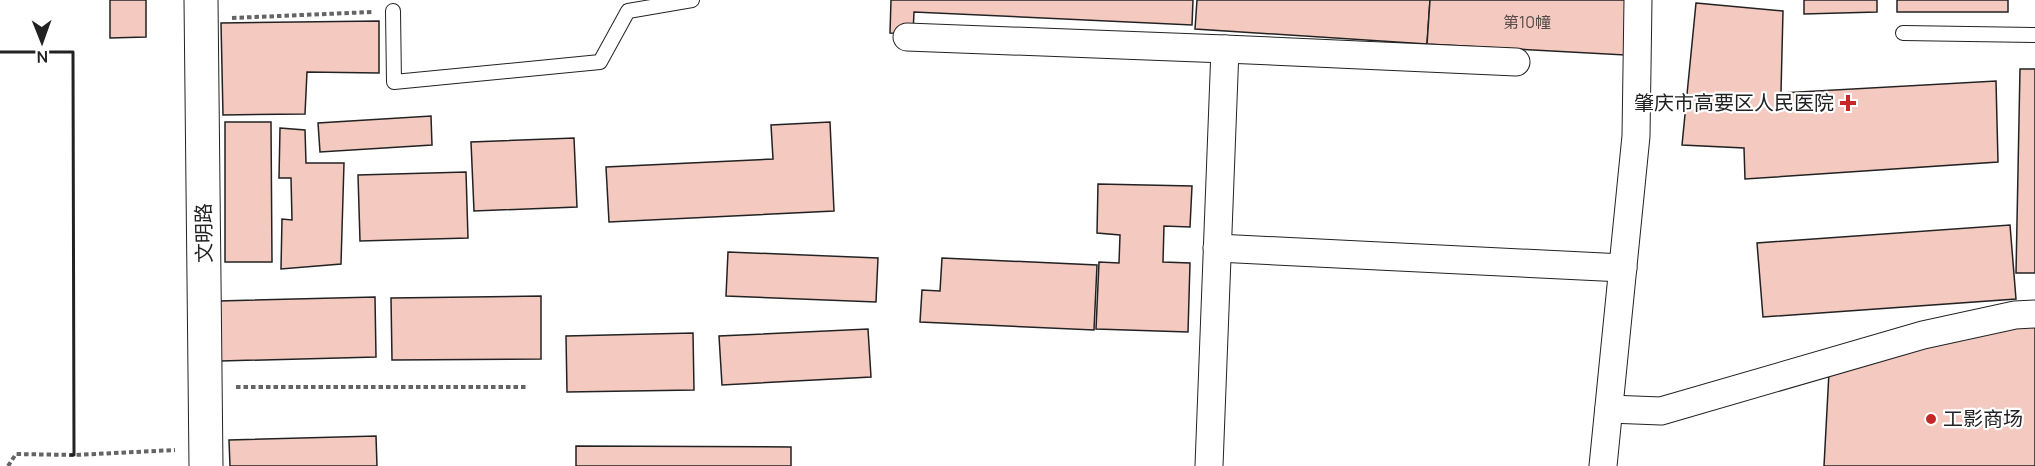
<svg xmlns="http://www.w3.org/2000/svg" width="2035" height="466" font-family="Manrope,'Noto Sans SC',sans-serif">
	<rect width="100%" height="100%" fill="#fff"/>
	<!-- building -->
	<g fill="#f3c9c0" stroke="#222" stroke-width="1.5">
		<polygon points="110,0 146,0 146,37 110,38"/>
		<polygon points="891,0 1193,0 1192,25 914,12 913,34 890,33"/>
		<polygon points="1197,0 1430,0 1427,44 1195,29"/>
		<polygon points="1430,0 1627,0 1625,55 1427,44"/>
		<polygon points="1804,0 1877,0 1877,12 1804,14"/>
		<rect x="1897" y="0" width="111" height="12"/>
		<polygon points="1696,3 1783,11 1781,93 1996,81 1998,162 1745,179 1744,148 1682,145"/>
		<polygon points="379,21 379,73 307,72 305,114 223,115 221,23"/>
		<polygon points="2020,69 2035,69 2035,273 2016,273"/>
		<polygon points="431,116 432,145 320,152 318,123"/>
		<polygon points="225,122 271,122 272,262 225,262"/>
		<polygon points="830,122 834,211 609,222 606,167 773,159 771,125"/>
		<polygon points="280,128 305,130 306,163 344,163 341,264 281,269 282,219 292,220 291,178 279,178"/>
		<polygon points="574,138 577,207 474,211 471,142"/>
		<polygon points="466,172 468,238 360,241 358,175"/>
		<polygon points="1098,184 1192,186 1190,227 1164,226 1163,262 1190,263 1188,332 1096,329 1099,262 1119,263 1120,235 1097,233"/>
		<polygon points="2010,225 2016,299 1763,317 1757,243"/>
		<polygon points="728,252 878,258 876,302 726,296"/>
		<polygon points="942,258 1097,265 1094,330 920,322 922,290 940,291"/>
		<polygon points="541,296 541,359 392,360 391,298"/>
		<polygon points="375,297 376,357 221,361 219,301"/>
		<polygon points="2035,320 2035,466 1824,466 1829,372"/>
		<polygon points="868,329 871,377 722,385 719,336"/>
		<polygon points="693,333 694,390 567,392 566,336"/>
		<polygon points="376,436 377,466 230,466 229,440"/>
		<polygon points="576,446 791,447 791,466 576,466"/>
	</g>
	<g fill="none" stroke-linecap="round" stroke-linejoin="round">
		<defs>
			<g id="service">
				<polyline points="393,11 394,82 600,62 628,11 692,0"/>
				<polyline points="1903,33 2035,35"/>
			</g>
			<g id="minor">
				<polyline points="907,37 1225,49 1516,62"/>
				<polyline points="1217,248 1623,268"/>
				<polyline points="1609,409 1661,411 1923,335 2015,315 2035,314"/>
				<polyline points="1209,466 1225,49"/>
				<polyline points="1603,466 1636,136 1638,0"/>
			</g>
			<polyline id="tertiary" points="201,0 206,466"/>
		</defs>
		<!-- service casing -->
		<use href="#service" stroke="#222" stroke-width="16"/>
		<!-- minor casing -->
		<use href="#minor" stroke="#222" stroke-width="29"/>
		<!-- tertiary casing -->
		<use href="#tertiary" stroke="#222" stroke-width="35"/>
		<!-- path -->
		<g stroke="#646464" stroke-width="4" stroke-dasharray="4.5 3" stroke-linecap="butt">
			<polyline points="232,18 372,12"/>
			<polyline points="236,387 526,387"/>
			<polyline points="8,466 16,454 74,455 175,450"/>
		</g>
		<!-- service -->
		<use href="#service" stroke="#fff" stroke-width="14"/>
		<!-- minor -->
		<use href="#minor" stroke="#fff" stroke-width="27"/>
		<!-- tertiary -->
		<use href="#tertiary" stroke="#fff" stroke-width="33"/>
		<!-- wall -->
		<polyline stroke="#222" stroke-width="3" points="0,52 73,52 74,455 71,455"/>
	</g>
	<!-- markers -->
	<g fill="#c62828" stroke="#fff" stroke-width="2">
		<path d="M1845 94h6v6h6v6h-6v6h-6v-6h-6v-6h6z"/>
		<circle cx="1931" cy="419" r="6"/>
	</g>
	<g text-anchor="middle" stroke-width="4.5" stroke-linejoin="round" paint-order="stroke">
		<!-- number labels -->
		<g font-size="16" fill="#564c4a">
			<text x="1527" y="28">第10幢</text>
		</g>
		<!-- poi labels -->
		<g font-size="20" fill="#222" stroke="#fff" text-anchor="end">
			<text x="1834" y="110">肇庆市高要区人民医院</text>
			<text x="1943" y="426" text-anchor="start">工影商场</text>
		</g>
		<!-- street labels -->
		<g font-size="20" fill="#222" stroke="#fff">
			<text transform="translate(204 233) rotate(-91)" y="7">文明路</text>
		</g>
	</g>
	<!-- north arrow -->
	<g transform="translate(42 42) rotate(179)" stroke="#ffffff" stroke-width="4.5" paint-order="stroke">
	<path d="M0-4.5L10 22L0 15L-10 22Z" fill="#222222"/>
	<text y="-9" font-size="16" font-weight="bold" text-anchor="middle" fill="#222222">N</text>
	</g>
</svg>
